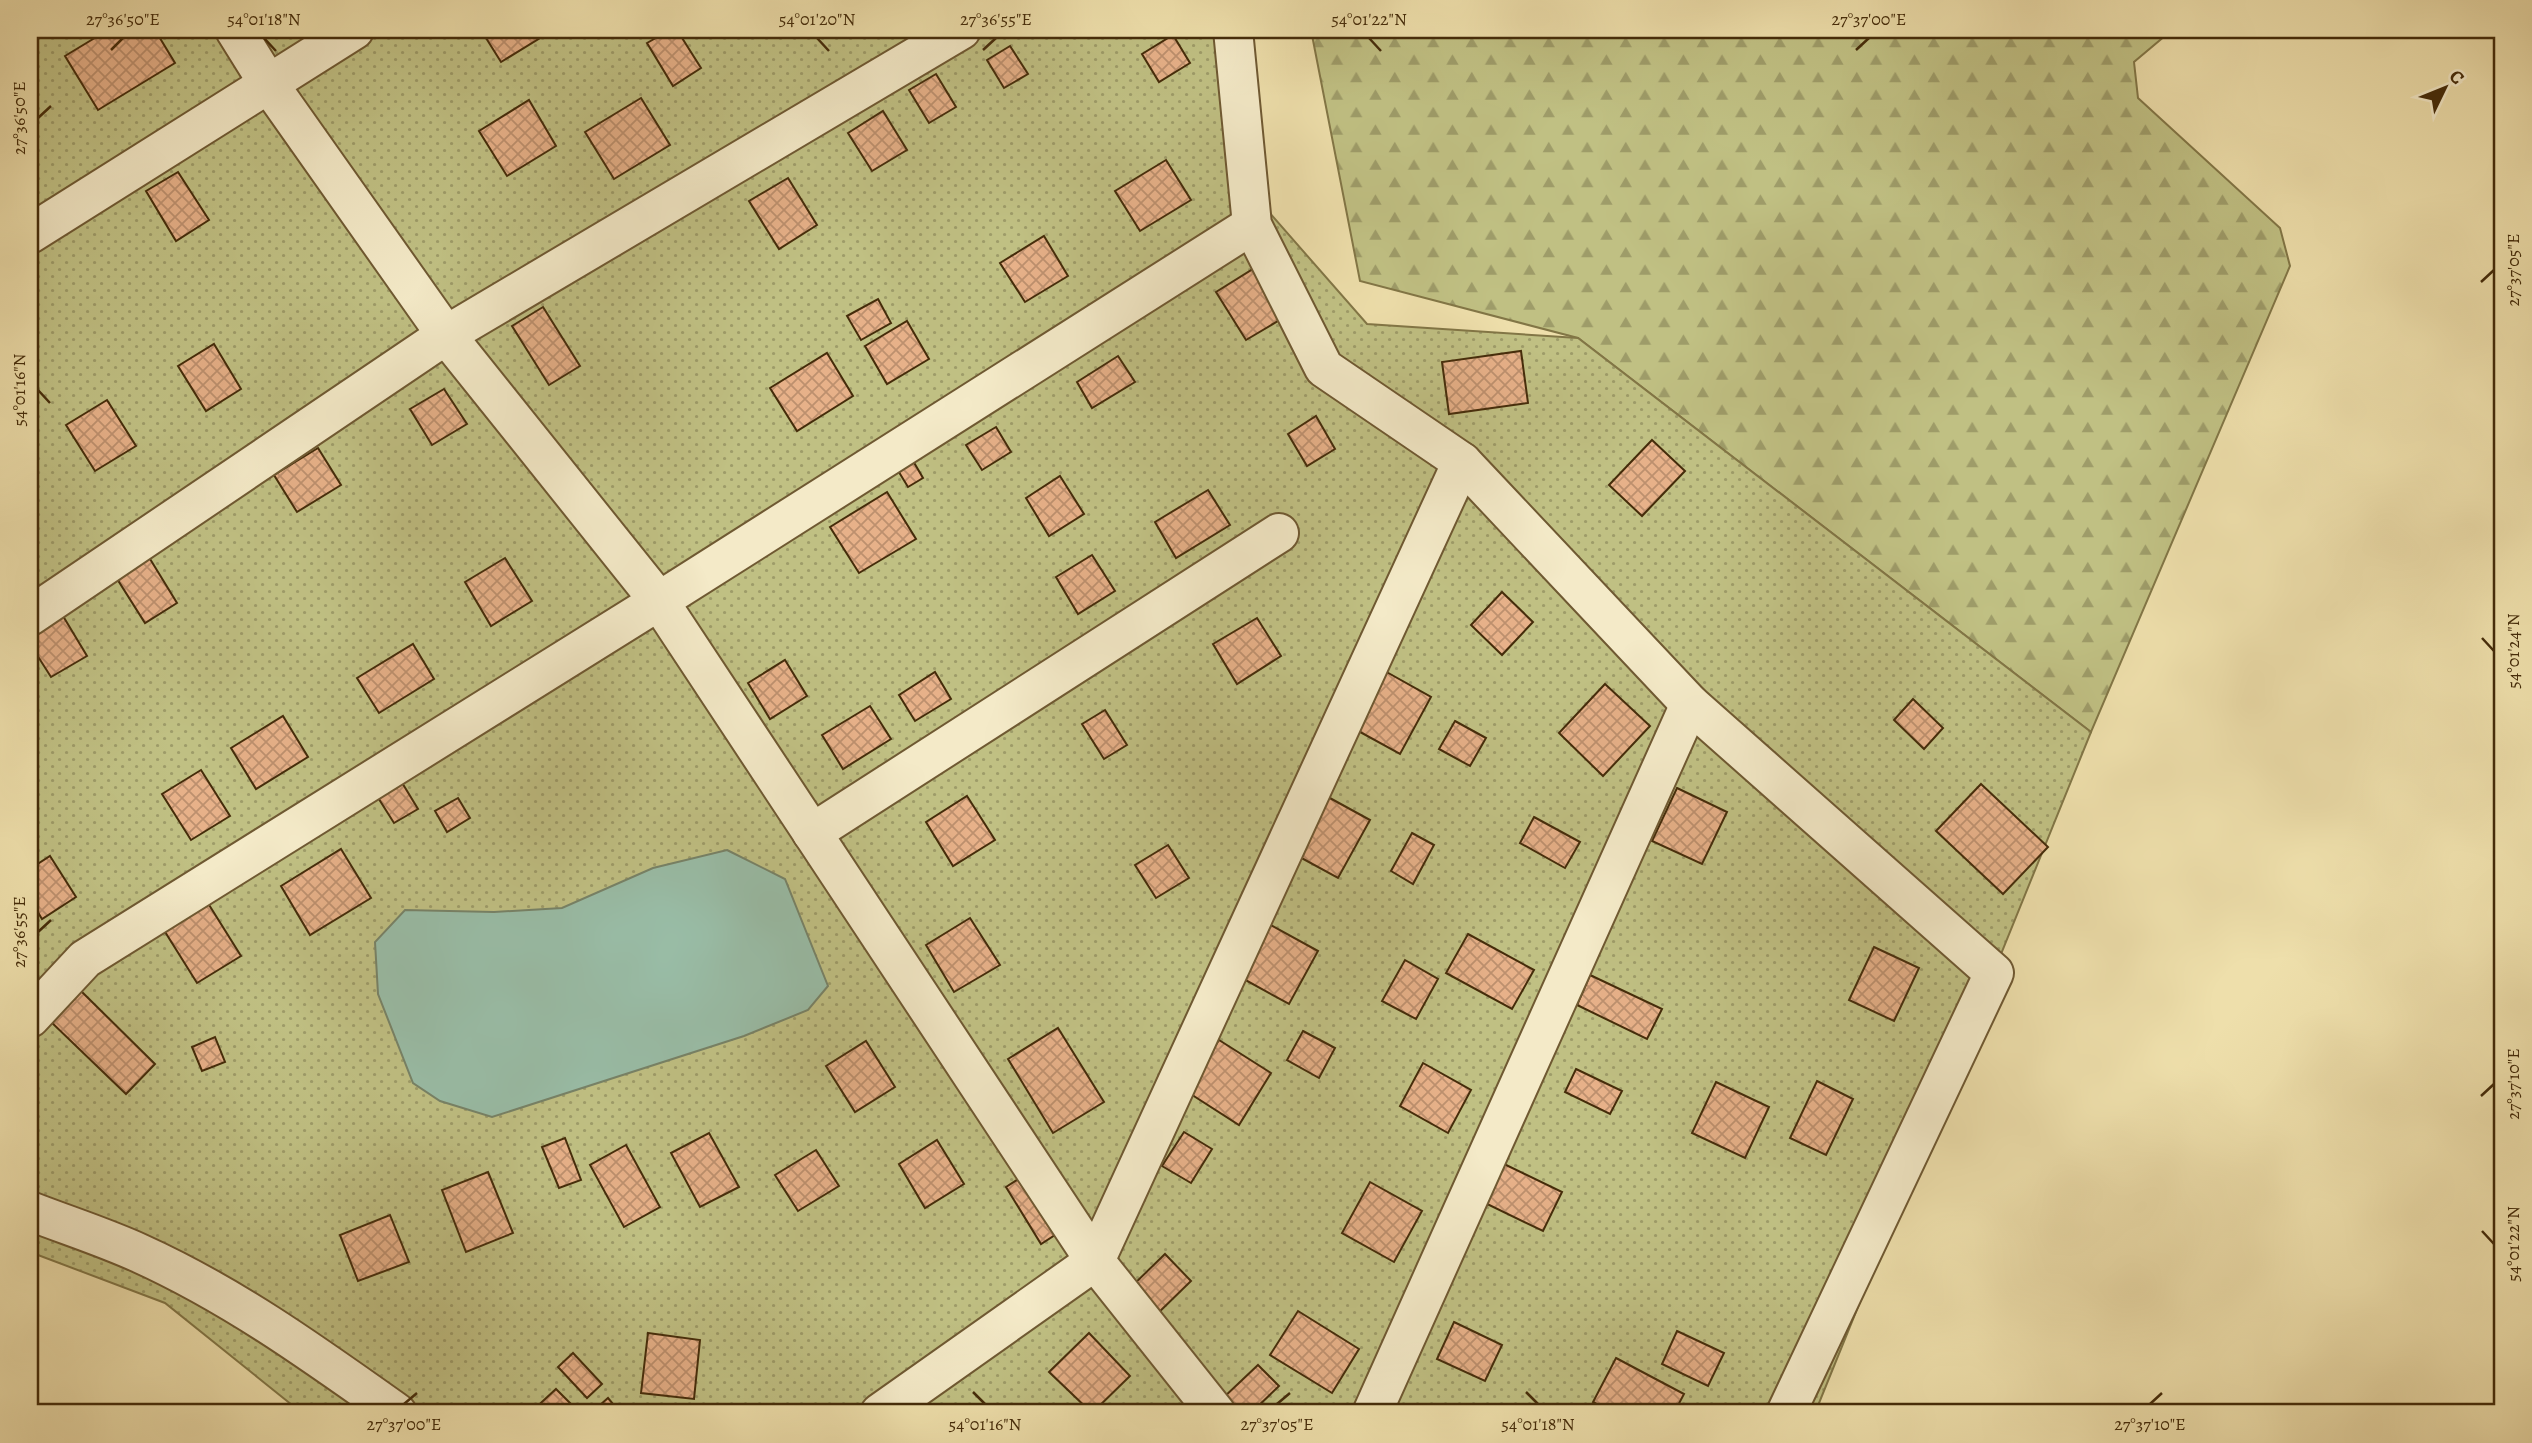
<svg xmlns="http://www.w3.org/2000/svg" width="2532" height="1443" font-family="Alegreya,serif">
	<defs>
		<pattern id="forest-firs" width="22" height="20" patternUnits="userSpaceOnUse" patternTransform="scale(1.75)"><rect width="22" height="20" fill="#c0c083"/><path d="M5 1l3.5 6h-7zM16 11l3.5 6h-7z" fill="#9e9c69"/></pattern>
		<pattern id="garden-dots" width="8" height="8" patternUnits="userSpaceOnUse" patternTransform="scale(1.75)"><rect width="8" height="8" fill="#c0c083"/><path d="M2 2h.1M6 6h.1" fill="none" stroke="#9e9c69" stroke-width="1.8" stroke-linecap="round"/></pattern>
		<pattern id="building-cross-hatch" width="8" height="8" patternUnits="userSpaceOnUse" patternTransform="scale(1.75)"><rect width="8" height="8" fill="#e7b189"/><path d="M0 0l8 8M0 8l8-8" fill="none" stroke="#bd906e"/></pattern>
	</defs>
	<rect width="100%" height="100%" fill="#eedfab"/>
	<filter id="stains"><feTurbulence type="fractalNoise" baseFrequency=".00286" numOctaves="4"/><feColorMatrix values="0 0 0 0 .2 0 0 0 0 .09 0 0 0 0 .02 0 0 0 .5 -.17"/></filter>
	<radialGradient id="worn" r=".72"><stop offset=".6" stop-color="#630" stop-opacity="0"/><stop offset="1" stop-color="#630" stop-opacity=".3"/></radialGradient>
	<!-- forest -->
	<polygon fill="url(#forest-firs)" stroke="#827646" stroke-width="2" points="1311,30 2172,30 2134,62 2138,98 2280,228 2290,266 2091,732 1578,338 1360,281"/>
	<!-- garden -->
	<polygon fill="url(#garden-dots)" stroke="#827646" stroke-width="2" points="30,30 1234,30 1261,203 1367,324 1578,338 2091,732 1815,1413 302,1413 165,1303 30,1252"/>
	<!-- water -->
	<polygon fill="#99bda7" stroke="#778368" stroke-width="2" points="727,850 785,879 828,986 808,1010 744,1036 492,1117 440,1101 413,1083 378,994 375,942 405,910 494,912 562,908 653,868"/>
	<!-- building -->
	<g fill="url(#building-cross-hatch)" stroke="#452c0a" stroke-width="2">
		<polygon points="108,30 155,30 175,63 98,110 65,56"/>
		<polygon points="481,30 541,30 545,35 501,62"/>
		<polygon points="670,30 677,30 701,68 673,86 647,43"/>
		<polygon points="1173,35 1190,63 1159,82 1142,54"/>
		<polygon points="1010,46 1028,74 1004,88 987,60"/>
		<polygon points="936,74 956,107 929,123 909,90"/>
		<polygon points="641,98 670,145 614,179 585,132"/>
		<polygon points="529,100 556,146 507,176 479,131"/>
		<polygon points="883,111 907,150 872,171 848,133"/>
		<polygon points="1166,160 1191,200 1140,231 1115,191"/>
		<polygon points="178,172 209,220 176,241 146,191"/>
		<polygon points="788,178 817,225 779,249 749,201"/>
		<polygon points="1044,236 1068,276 1025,302 1000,263"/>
		<polygon points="1253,269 1283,318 1246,340 1216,292"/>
		<polygon points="878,299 891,323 861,340 847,316"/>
		<polygon points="543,307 580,366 549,385 512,326"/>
		<polygon points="907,321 929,359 887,384 865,346"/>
		<polygon points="214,344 241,389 206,411 178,366"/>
		<polygon points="1521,351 1528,403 1449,414 1442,362"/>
		<polygon points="827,353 853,396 797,431 770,388"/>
		<polygon points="1118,356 1135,382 1092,408 1077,382"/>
		<polygon points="444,389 467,424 432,445 410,409"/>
		<polygon points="107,400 136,446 95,471 66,425"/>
		<polygon points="1316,416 1335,449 1307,466 1288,434"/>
		<polygon points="996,427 1011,452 982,470 966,445"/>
		<polygon points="1652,440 1685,471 1642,516 1609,485"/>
		<polygon points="318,448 341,485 297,512 274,475"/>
		<polygon points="909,454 923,478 908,487 894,464"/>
		<polygon points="1060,476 1084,514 1049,536 1026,498"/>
		<polygon points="1208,490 1230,525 1176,558 1155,522"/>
		<polygon points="887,492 916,539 859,573 830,527"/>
		<polygon points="147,554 177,603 145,623 114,574"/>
		<polygon points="1092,555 1115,591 1078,614 1056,577"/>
		<polygon points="505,558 532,601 491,626 465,582"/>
		<polygon points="1502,592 1533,622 1502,655 1471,625"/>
		<polygon points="63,616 87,656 51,677 30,644 30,637"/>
		<polygon points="1257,618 1281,656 1237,684 1213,644"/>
		<polygon points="413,644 434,679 379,713 357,678"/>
		<polygon points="785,660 807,696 770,719 748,683"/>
		<polygon points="1383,670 1431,697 1400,754 1351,727"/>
		<polygon points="935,672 951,699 915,721 899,695"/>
		<polygon points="1605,684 1650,726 1603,776 1559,733"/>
		<polygon points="1913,699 1943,728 1924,749 1894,720"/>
		<polygon points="870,706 891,739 843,769 822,735"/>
		<polygon points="1105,710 1127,745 1104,759 1082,724"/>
		<polygon points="283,716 308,757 256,789 231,748"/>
		<polygon points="1455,721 1486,738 1470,766 1439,749"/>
		<polygon points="201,770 230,816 191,840 162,794"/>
		<polygon points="401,781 418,809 394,823 377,796"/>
		<polygon points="1981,784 2048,847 2003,894 1936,831"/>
		<polygon points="1677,788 1727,812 1702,864 1652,841"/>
		<polygon points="967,796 995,840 953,866 926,822"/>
		<polygon points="1328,797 1370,820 1338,878 1296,855"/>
		<polygon points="458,798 470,818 447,832 435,811"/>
		<polygon points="1534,817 1580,842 1565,868 1520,843"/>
		<polygon points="1412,833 1434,845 1413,884 1391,871"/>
		<polygon points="1168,845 1189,878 1156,898 1135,865"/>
		<polygon points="341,849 371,898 310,935 281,886"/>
		<polygon points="50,856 76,897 42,919 30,899 30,869"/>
		<polygon points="206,900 241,956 197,983 162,927"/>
		<polygon points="970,918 1000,965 954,992 926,945"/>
		<polygon points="1269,924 1318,951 1289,1004 1240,977"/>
		<polygon points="1468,934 1534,970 1512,1009 1446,973"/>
		<polygon points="1874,947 1919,968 1894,1021 1849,1000"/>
		<polygon points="1405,960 1438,979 1416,1019 1382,1001"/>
		<polygon points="1590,975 1662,1009 1647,1039 1577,1005"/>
		<polygon points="79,989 155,1064 126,1094 49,1020"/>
		<polygon points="1058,1028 1104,1102 1053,1133 1008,1059"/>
		<polygon points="1303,1031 1335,1048 1319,1078 1287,1060"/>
		<polygon points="215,1037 225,1062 202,1071 192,1047"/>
		<polygon points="1219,1040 1271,1073 1239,1125 1186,1091"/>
		<polygon points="866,1041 895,1087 855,1112 826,1066"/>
		<polygon points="1423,1063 1471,1090 1448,1133 1400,1106"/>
		<polygon points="1576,1069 1622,1091 1610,1114 1565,1092"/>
		<polygon points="1817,1081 1853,1099 1826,1155 1790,1138"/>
		<polygon points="1716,1082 1769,1107 1745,1158 1692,1133"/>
		<polygon points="1184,1132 1212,1149 1191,1183 1162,1166"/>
		<polygon points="709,1133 739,1187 700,1207 671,1153"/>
		<polygon points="565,1138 581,1180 559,1188 542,1147"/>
		<polygon points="937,1140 964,1184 925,1208 899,1164"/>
		<polygon points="626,1145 660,1207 624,1227 590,1165"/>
		<polygon points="816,1150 839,1186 798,1211 775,1175"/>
		<polygon points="1502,1163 1562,1192 1543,1231 1483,1202"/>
		<polygon points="488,1172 513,1233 466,1252 442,1190"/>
		<polygon points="1020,1178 1055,1235 1041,1244 1006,1187"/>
		<polygon points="1370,1182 1422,1211 1394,1262 1342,1233"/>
		<polygon points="390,1215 409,1262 358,1281 340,1235"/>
		<polygon points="1165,1254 1191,1281 1154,1317 1128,1290"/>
		<polygon points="1298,1311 1359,1349 1332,1393 1270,1355"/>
		<polygon points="1454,1322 1502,1345 1485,1381 1437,1359"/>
		<polygon points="1677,1331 1724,1353 1708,1386 1662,1364"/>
		<polygon points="648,1333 700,1340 694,1399 641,1393"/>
		<polygon points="1089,1333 1130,1376 1092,1413 1049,1372"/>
		<polygon points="573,1353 602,1384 587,1398 558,1367"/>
		<polygon points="1616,1358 1684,1394 1674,1413 1614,1413 1593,1402"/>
		<polygon points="1258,1365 1279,1386 1251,1413 1236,1413 1222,1399"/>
		<polygon points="556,1389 573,1406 565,1413 530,1413"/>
		<polygon points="608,1398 618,1410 614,1413 591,1413"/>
	</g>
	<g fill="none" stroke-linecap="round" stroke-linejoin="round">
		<defs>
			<g id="street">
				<polyline points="235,30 268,83 446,335 659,601 1095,1261 1216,1413"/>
				<polyline points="1233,30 1252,225 1324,368 1462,462 1690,704 1994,973 1786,1413"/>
				<polyline points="30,234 354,30"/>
				<polyline points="30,616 446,335 961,30"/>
				<polyline points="812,833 1279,533"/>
				<polyline points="30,1018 85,959 659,601 1252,225"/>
				<path d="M 30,1211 C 66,1225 104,1237 139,1253 C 232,1295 314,1354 397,1413"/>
				<polyline points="880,1413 1095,1261 1462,462"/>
				<polyline points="1372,1413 1690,704"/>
			</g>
		</defs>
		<!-- street casing -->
		<use href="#street" stroke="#6f5932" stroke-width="42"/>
		<!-- street -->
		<use href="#street" stroke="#f4eac8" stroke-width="38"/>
	</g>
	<!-- ticks -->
	<path fill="none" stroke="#452c0a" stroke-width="2.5" d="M 264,38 L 276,51M 817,38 L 829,51M 1369,38 L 1381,51M 111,50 L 123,38M 983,50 L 996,38M 1856,50 L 1869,38M 38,118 L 51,106M 2481,282 L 2494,270M 38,390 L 50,403M 2482,638 L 2494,651M 38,932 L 51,920M 2481,1096 L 2494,1084M 2482,1231 L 2494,1244M 973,1392 L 985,1404M 1526,1392 L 1538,1404M 404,1404 L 417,1393M 1277,1404 L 1290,1393M 2150,1404 L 2162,1393"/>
	<!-- margin -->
	<rect width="2532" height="1443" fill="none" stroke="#eedfab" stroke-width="77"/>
	<!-- north arrow -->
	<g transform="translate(2445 88) rotate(47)" stroke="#f4eac8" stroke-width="5" paint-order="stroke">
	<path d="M0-5L12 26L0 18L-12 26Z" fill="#452c0a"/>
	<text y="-10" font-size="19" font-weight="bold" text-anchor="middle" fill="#452c0a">С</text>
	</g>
	<rect x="38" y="38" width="2456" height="1366" fill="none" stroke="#452c0a" stroke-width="2.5"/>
	<g font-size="18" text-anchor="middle" fill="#452c0a">
		<text x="123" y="25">27°36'50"E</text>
		<text x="264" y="25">54°01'18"N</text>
		<text x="817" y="25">54°01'20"N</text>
		<text x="996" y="25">27°36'55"E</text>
		<text x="1369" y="25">54°01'22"N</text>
		<text x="1869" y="25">27°37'00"E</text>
		<text transform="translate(19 118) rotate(-90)" y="6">27°36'50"E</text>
		<text transform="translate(2513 270) rotate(-90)" y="6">27°37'05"E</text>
		<text transform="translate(19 390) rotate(-90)" y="6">54°01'16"N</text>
		<text transform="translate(2513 651) rotate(-90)" y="6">54°01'24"N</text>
		<text transform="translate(19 932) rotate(-90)" y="6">27°36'55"E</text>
		<text transform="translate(2513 1084) rotate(-90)" y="6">27°37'10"E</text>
		<text transform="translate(2513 1244) rotate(-90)" y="6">54°01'22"N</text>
		<text x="404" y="1430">27°37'00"E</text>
		<text x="985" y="1430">54°01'16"N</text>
		<text x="1277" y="1430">27°37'05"E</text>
		<text x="1538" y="1430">54°01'18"N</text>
		<text x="2150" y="1430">27°37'10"E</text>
	</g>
	<rect width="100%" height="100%" filter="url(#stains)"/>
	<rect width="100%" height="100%" fill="url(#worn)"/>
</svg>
